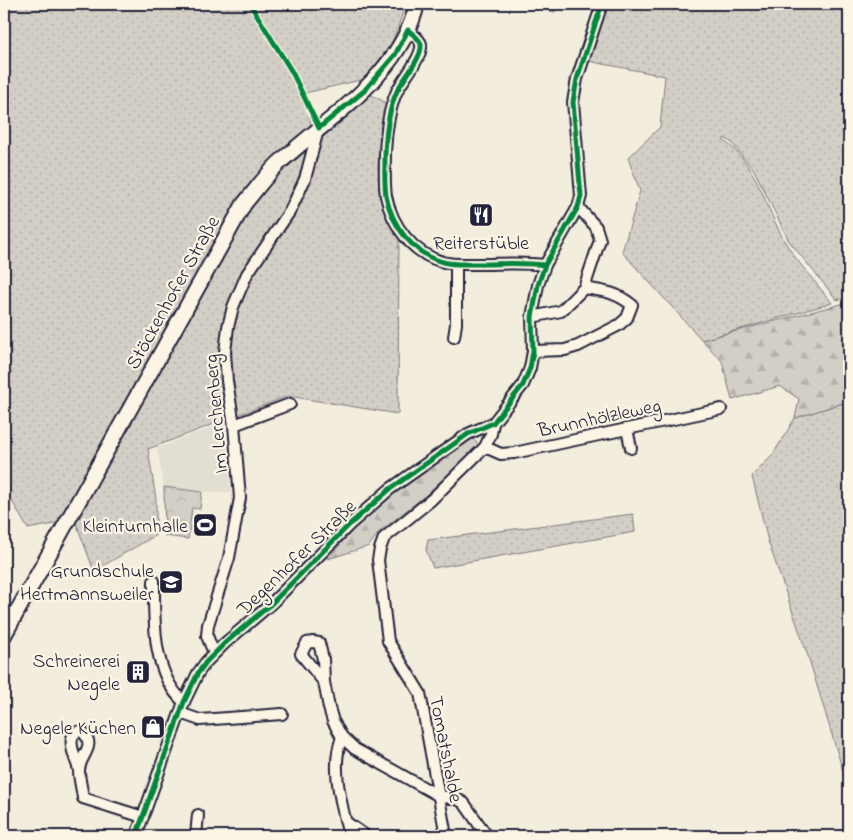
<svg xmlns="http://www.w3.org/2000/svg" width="853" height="840" font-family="'Indie Flower',sans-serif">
	<defs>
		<pattern id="grass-dots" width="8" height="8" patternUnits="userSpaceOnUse" patternTransform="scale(1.25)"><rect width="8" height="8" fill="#d4cfc6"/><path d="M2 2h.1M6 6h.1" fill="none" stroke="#b6b1ab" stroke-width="1.8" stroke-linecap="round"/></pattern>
		<pattern id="forest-firs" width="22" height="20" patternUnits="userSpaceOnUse" patternTransform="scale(1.25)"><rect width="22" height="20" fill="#d4cfc6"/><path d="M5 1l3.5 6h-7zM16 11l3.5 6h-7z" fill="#b6b1ab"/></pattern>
		<pattern id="park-crowns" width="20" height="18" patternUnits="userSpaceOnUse" patternTransform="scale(1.25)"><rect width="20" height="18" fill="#d4cfc6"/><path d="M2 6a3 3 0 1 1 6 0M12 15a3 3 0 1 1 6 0" fill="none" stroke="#b6b1ab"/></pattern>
	</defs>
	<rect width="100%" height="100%" fill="#f3edde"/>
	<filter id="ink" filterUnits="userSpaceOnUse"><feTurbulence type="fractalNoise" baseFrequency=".02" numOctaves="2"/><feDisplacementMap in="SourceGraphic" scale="10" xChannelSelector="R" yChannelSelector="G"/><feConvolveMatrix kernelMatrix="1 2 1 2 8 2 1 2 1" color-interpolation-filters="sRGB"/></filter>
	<g filter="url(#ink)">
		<!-- built -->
		<polygon fill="#e3ded2" points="225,422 231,492 202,492 164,487 157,448"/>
		<!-- grass -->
		<g fill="url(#grass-dots)" stroke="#7b7880">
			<path d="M 4,4 L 248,4 C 264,30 312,101 311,128 L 243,197 L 222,229 L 195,278 L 202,278 L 244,204 L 364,91 L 392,106 L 384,178 L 399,228 L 398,414 L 288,396 L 148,449 L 156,499 L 156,535 L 94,571 L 75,520 L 28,529 L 10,498 L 4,500 Z"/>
			<polygon points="254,4 406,4 392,43 365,79 305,93"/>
			<path d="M 604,4 L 849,4 L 849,297 L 837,300 L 789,241 L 754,170 L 731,142 L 724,138 L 724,141 C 757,163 766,209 785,242 C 796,261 818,285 832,303 L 702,340 L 622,252 L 640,191 L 628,158 L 660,127 L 665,76 L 583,60 Z"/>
			<polygon points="849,401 849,791 809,659 768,541 752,476 772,456 795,418"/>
			<polygon points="633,514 635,532 433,568 426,550 428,540"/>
		</g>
		<!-- forest -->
		<g fill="url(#forest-firs)" stroke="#7b7880">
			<polygon points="849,302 849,401 795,418 799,399 780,386 732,400 722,361 702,340"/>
			<polygon points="470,436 479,445 426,495 379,532 369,546 328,559 353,529 393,493"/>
		</g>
		<!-- park -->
		<polygon fill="url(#park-crowns)" stroke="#7b7880" points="164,487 202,492 200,509 192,508 188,539 165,536"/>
		<!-- pitch -->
		<polygon fill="#d4cfc6" stroke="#7b7880" points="520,4 557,4 555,12"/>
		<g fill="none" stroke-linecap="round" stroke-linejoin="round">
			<defs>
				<g id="street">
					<path d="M 408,30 C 412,34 419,38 421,44 C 423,57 403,79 397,91 C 388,111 386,133 385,154 C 385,168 384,182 386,196 C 392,226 413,254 443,262 C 454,265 466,264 477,264 C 500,264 523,262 545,265"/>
					<polyline points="532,317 561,311 584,288 600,240 596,227 578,207"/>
					<polyline points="454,337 456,324 456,264"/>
					<path d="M 533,351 L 565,350 L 578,346 L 619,325 L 627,318 L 632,305 C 616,292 604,291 584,288"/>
					<polyline points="234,425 290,404"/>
					<polyline points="627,429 631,448"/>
					<polyline points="485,447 501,454 514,453 721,409"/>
					<path d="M 154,581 C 154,620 152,674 184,702"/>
					<polyline points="214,653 207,636 208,625 229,558 240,498 234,425 227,381 225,352 228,327 233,307 247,274 290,211 305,179 318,130"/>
					<polyline points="324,682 301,654 307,643 313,642 319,643 323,659 324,682 329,708 333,721 342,737 355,749 439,796 457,799 464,803 487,836"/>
					<polyline points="180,713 200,720 282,714"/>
					<path d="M 342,737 C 330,767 342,806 349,836"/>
					<path d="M 79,769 C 75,758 63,732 82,731 C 98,747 79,755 79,771 C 79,779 82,789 83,798 L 143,817"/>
					<polyline points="346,822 366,836"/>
					<polyline points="136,836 184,702 198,673 206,662 225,643 271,604 349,525 390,489 468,434 493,423 523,385 530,368 533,351 532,317 538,285 545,265 578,207 581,196 573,102 577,79 602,4"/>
					<polyline points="196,836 198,815"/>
					<polyline points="446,836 420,693 388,641 378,560 380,549 384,538 431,500 485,447 491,434 493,423"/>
				</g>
				<path id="secondary" d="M 4,635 L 244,204 C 256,190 266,175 279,163 C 330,116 400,76 417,4"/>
			</defs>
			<!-- street casing -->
			<use href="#street" stroke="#22223b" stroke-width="14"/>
			<!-- secondary casing -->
			<use href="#secondary" stroke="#22223b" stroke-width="18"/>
			<!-- street -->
			<use href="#street" stroke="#fcf5e5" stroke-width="10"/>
			<!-- secondary -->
			<use href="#secondary" stroke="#fcf5e5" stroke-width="14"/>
			<defs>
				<g id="cycleway">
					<path d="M 250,4 L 292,72 L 319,128 L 364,91 L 395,55 L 408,30 C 412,34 419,38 421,44 C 423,57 403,79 397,91 C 388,111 386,133 385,154 C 385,168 384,182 386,196 C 392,226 413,254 443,262 C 454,265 466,264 477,264 C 500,264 523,262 545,265"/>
					<polyline points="136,836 184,702 198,673 206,662 225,643 271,604 349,525 390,489 468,434 493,423 523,385 530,368 533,351 532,317 538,285 545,265 578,207 581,196 573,102 577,79 602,4"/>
				</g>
			</defs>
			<!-- cycleway casing -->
			<use href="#cycleway" stroke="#fcf5e5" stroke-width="8"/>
			<!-- cycleway -->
			<use href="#cycleway" stroke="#00873e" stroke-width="5"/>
		</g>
	</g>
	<!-- icons -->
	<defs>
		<symbol id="restaurant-square" viewBox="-11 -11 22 22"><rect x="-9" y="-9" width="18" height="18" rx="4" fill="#22223b" stroke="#fcf5e5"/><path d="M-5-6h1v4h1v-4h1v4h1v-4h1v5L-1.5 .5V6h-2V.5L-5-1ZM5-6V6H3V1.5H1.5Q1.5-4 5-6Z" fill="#fff"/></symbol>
		<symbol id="stadium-square" viewBox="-11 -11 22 22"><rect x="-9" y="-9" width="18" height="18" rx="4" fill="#22223b" stroke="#fcf5e5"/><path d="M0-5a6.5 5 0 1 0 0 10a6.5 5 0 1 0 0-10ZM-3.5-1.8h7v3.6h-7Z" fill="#fff"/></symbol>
		<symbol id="school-square" viewBox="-11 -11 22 22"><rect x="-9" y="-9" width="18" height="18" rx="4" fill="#22223b" stroke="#fcf5e5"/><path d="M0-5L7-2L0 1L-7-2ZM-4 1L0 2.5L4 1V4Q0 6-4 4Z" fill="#fff"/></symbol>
		<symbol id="building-square" viewBox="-11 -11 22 22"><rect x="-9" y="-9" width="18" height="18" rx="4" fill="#22223b" stroke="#fcf5e5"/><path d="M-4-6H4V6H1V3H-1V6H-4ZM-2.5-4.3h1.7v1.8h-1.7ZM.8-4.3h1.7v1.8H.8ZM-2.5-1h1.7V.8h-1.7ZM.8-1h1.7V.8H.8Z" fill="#fff"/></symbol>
		<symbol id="shop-square" viewBox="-11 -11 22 22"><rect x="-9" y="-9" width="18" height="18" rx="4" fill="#22223b" stroke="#fcf5e5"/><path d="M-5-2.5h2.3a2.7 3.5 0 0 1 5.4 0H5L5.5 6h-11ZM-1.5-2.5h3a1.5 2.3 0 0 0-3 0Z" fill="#fff"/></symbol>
	</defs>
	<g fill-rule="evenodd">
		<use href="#restaurant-square" x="467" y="201" width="28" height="28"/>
		<use href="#stadium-square" x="191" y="511" width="28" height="28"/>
		<use href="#school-square" x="157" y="568" width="28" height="28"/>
		<use href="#building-square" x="124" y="658" width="28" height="28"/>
		<use href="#shop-square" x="139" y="713" width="28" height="28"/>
	</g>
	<g text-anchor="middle" stroke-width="4.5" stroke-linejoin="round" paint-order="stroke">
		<!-- poi labels -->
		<g font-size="20" fill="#22223b" stroke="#fcf5e5" text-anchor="end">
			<text x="481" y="249" text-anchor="middle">Reiterstüble</text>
			<text x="188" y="532">Kleinturnhalle</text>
			<text x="154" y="577">Grundschule<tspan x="154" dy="23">Hertmannsweiler</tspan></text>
			<text x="120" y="667">Schreinerei<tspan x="120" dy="23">Negele</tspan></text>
			<text x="136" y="734">Negele Küchen</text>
		</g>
		<!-- street labels -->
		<g font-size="20" fill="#22223b" stroke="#fcf5e5">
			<text transform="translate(172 292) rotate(-61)" y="7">Stöckenhofer Straße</text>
			<text transform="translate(215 414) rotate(-95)" y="7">Im Lerchenberg</text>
			<text transform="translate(599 417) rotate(-12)" y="7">Brunnhölzleweg</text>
			<text transform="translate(296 557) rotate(-44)" y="7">Degenhofer Straße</text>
			<text transform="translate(447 749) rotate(79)" y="7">Tomatshalde</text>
		</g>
	</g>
	<!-- margin -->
	<rect width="853" height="840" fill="none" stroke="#fcf5e5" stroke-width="20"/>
	<rect x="10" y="10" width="833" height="820" fill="none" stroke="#22223b" stroke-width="2" filter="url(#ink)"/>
</svg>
